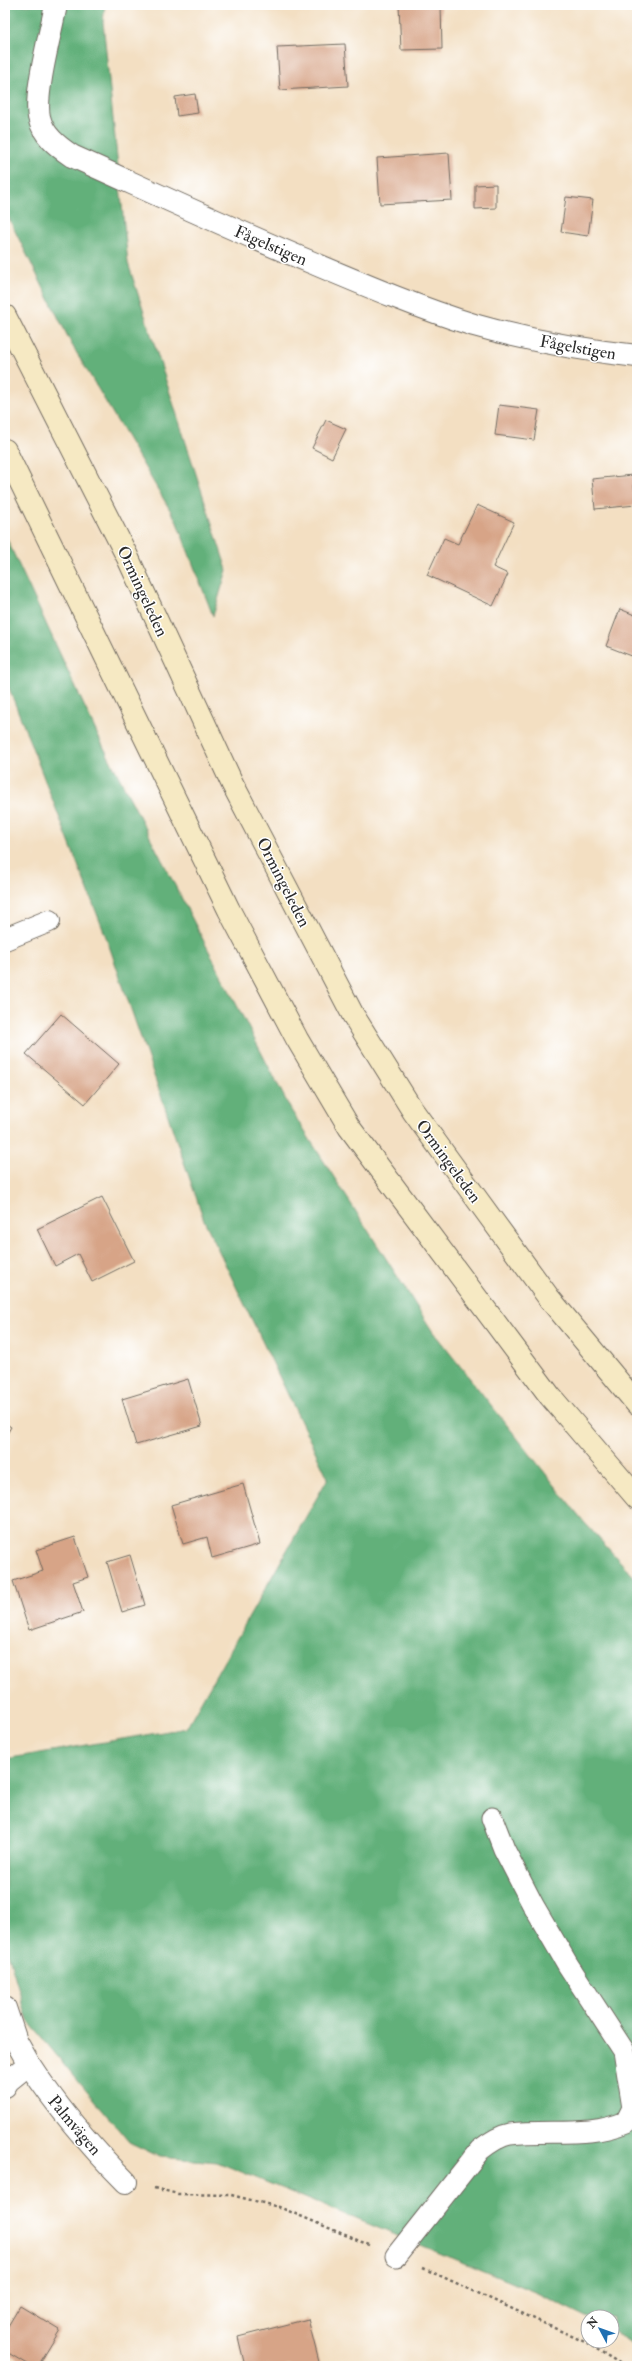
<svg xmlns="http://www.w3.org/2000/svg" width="642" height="2371" font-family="'IM FELL Double Pica',serif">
	<rect width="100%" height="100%" fill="#fff"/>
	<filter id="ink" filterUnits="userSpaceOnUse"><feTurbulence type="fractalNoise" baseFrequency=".025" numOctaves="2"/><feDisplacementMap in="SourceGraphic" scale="8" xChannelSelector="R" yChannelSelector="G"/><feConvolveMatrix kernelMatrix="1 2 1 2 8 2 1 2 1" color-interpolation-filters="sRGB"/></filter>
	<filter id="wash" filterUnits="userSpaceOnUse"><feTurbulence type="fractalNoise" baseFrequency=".012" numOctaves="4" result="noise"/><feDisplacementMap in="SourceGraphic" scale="16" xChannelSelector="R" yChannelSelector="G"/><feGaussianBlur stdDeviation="0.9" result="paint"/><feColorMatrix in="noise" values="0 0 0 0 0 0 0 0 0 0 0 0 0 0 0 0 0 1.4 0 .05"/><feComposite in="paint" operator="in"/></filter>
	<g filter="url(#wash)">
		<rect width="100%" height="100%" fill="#f3dfc2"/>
		<!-- forest -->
		<g fill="#62b07a" stroke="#466e52">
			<polygon points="5,5 105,5 103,22 128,263 227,570 213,616 176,520 72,345 5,211"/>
			<polygon points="5,535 100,740 291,1110 433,1332 584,1522 637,1580 637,2349 612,2330 612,2317 588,2318 537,2293 217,2162 160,2157 129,2142 28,2021 5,1943 5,1759 186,1728 328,1478 204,1220 106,937 5,678"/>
		</g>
		<g id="blocks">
			<!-- building -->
			<g fill="#d7a487">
				<polygon points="399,5 441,5 442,49 401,50"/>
				<polygon points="345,44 348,86 280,90 277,47"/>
				<polygon points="195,94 198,113 177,116 175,97"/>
				<polygon points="449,153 452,200 380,204 377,158"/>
				<polygon points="496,184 496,208 475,209 475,185"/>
				<polygon points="566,197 593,200 588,236 561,232"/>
				<polygon points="499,405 539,410 534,440 495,435"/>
				<polygon points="326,420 346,429 332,458 312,448"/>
				<polygon points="633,475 636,505 595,509 592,479"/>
				<polygon points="477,505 514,522 493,567 508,574 493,606 427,575 444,538 458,544"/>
				<polygon points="620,609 637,616 637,658 606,646"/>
				<polygon points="61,1014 119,1064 85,1104 26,1054"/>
				<polygon points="102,1197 134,1261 92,1282 78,1254 55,1266 37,1229"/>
				<polygon points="188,1379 202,1426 136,1445 122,1399"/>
				<polygon points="5,1423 11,1427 5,1437"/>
				<polygon points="243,1484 260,1544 212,1558 207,1537 183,1544 171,1505"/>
				<polygon points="75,1537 88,1577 73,1582 83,1612 29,1630 13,1581 43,1571 36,1550"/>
				<polygon points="130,1555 145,1605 122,1612 107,1562"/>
				<polygon points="20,2306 60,2330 38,2366 30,2366 5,2351 5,2331"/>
				<polygon points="308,2319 320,2366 245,2366 238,2337"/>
			</g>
		</g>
	</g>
	<g filter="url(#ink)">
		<use href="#blocks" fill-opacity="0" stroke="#716a60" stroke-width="1"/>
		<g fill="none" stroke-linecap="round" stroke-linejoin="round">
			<defs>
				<path id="service" d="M 396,2256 L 480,2150 C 489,2143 499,2136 510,2134 C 549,2129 589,2138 626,2122 L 633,2108 L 624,2051 L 568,1965 L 533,1905 L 504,1849 L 492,1818"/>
				<g id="minor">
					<path d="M 56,5 C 51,31 34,94 39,117 C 43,135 57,146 72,156 C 152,192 231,229 313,263 C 365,285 419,308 474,325 C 527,340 582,350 637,356"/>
					<polyline points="5,939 49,921"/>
					<polyline points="5,2008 16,2041 29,2064 8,2081 5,2086"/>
					<path d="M 29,2064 C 57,2107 89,2145 126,2182"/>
				</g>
				<g id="secondary">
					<polyline points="5,316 127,556 232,783 353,1015 413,1111 479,1202 549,1298 637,1404"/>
					<polyline points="5,450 229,910 297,1039 349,1127 550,1396 637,1498"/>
				</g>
			</defs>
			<!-- service casing -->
			<use href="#service" stroke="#716a60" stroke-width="23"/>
			<!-- minor casing -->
			<use href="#minor" stroke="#716a60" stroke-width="24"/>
			<!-- secondary casing -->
			<use href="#secondary" stroke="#716a60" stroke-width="24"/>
			<!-- path -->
			<g stroke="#716a60" stroke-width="2.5" stroke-dasharray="3 3" stroke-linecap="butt">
				<polyline points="154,2188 178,2194 231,2195 279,2207 369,2245"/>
				<polyline points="423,2268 587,2343 624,2366"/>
			</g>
			<!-- service -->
			<use href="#service" stroke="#fff" stroke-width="21"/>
			<!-- minor -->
			<use href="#minor" stroke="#fff" stroke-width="22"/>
			<!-- secondary -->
			<use href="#secondary" stroke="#f6e9c3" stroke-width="22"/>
		</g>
	</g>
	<g text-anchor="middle" stroke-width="3" stroke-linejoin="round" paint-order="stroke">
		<!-- street labels -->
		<g font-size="17" fill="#2b2b2b" stroke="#fff">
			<text transform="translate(271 245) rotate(23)" y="6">Fågelstigen</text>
			<text transform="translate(578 347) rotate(10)" y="6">Fågelstigen</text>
			<text transform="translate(143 591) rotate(65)" y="6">Ormingeleden</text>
			<text transform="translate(284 882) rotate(63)" y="6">Ormingeleden</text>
			<text transform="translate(449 1161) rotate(54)" y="6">Ormingeleden</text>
			<text transform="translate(75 2125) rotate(50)" y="6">Palmvägen</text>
		</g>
	</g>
	<!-- margin -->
	<rect width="642" height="2371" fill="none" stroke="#fff" stroke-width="20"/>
	<!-- north arrow -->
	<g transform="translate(600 2329) rotate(311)"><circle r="19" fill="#ffffff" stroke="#aaaaaa"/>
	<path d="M0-3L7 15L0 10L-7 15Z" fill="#1f6fb2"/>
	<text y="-6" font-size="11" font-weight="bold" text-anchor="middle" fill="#2b2b2b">N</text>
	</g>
</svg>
